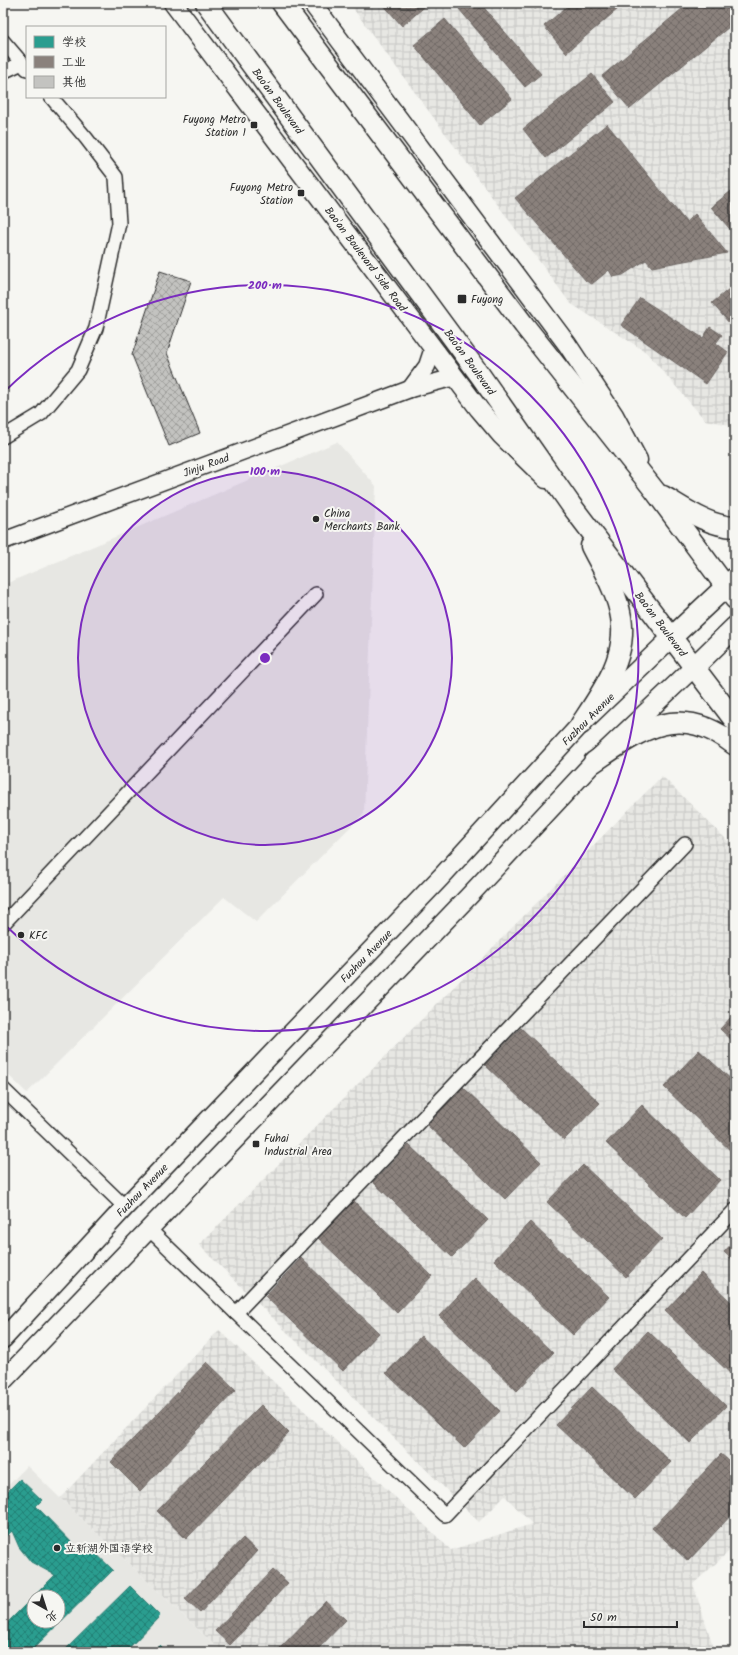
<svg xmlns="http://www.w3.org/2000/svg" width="738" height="1655" font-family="Kalam,'LXGW WenKai TC',sans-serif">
	<defs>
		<pattern id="industrial-grid" width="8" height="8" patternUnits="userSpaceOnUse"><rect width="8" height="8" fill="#e7e7e3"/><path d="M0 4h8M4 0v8" fill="none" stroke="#c6c6c3"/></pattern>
		<pattern id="schools-cross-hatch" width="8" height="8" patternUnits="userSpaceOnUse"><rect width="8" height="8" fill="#2a9d8f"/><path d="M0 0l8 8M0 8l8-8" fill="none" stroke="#248075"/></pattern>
		<pattern id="industry-cross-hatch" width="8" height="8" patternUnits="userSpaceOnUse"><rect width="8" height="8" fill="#8a817c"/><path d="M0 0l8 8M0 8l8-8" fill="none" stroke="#716a66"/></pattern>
		<pattern id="building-cross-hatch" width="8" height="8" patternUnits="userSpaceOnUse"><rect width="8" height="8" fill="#c3c3c0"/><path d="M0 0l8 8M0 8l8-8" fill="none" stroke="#9f9f9c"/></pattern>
	</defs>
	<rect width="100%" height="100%" fill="#f6f6f2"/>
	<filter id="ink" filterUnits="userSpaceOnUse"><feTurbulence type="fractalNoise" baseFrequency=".025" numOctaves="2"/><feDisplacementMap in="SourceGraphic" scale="8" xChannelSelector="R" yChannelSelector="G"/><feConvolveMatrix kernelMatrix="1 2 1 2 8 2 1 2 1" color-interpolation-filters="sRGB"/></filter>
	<g filter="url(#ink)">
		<!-- built -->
		<g fill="#e7e7e3" fill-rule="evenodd">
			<polygon points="337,442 376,486 364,813 256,922 224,897 27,1093 3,1070 3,585"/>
			<path d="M 27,1466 L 60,1498 L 222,1652 L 3,1652 L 3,1491 ZM 34,1597 L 58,1597 L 58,1621 L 34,1621 Z"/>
		</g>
		<!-- industrial -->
		<g fill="url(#industrial-grid)">
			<polygon points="349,3 735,3 735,426 705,420 646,352 570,303"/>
			<polygon points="662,776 735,848 735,1546 693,1584 715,1652 222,1652 60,1498 219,1330 451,1550 532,1524 505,1496 479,1522 199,1245"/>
		</g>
		<!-- schools -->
		<g fill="url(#schools-cross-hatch)" stroke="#2a7b71" fill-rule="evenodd">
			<path d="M 20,1479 L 42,1500 L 36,1506 L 81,1552 L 88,1546 L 113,1570 L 30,1652 L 3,1652 L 3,1627 L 55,1575 L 31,1562 L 19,1547 L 12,1531 L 3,1539 L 3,1496 ZM 34,1597 L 58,1597 L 58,1621 L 34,1621 Z"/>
			<polygon points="130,1586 160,1616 125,1652 63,1652"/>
			<polygon points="160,1645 167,1652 153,1652"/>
		</g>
		<!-- industry -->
		<g fill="url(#industry-cross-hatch)" stroke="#6e6764">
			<polygon points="382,3 429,3 402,26"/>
			<polygon points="466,3 480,3 541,74 525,87 459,9"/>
			<polygon points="530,3 543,3 535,9"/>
			<polygon points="571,3 625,3 566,53 544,26"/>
			<polygon points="689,3 735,3 735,22 630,109 602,76"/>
			<polygon points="445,19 512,99 480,125 414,45"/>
			<polygon points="592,74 615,102 546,158 523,129"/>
			<polygon points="607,124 686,222 695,214 727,253 652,267 646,260 623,275 613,277 609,270 592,284 586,281 515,198"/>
			<polygon points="735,188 735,235 711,207"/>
			<polygon points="735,284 735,330 712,303"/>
			<polygon points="640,298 703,338 710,327 722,335 716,343 728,352 706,384 621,325"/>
			<polygon points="735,1013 735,1043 720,1029"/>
			<polygon points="521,1028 600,1103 564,1140 485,1065"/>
			<polygon points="699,1050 735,1083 735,1155 664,1087"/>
			<polygon points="463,1087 541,1162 505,1199 427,1125"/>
			<polygon points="642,1105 720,1180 685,1218 606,1143"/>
			<polygon points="409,1145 488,1220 452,1257 373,1182"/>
			<polygon points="583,1165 662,1239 626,1277 547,1202"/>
			<polygon points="354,1201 432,1276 397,1313 318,1238"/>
			<polygon points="530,1222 609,1297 573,1335 494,1260"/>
			<polygon points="735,1240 735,1262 724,1252"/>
			<polygon points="301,1258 379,1333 343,1371 265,1296"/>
			<polygon points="701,1273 735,1306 735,1378 665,1311"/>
			<polygon points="475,1278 553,1353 517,1391 439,1316"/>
			<polygon points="648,1331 726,1406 690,1443 612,1369"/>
			<polygon points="421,1336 500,1411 464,1448 386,1373"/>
			<polygon points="207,1362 236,1390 140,1491 111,1462"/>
			<polygon points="592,1387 671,1462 635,1499 556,1425"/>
			<polygon points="261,1405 289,1433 186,1539 157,1511"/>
			<polygon points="721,1454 735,1466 735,1511 688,1561 652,1528"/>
			<polygon points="243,1538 257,1551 200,1613 185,1599"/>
			<polygon points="273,1570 288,1583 230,1645 215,1631"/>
			<polygon points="326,1601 346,1620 315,1652 276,1652"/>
		</g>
		<!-- building -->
		<polygon fill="url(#building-cross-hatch)" stroke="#2b2b2b" points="160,271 191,281 167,353 200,433 169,446 132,355"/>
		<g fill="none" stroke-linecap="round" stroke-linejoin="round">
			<defs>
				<g id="minor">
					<polyline points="3,41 27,69"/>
					<polyline points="3,72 22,63"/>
					<polyline points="3,437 41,414 78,370 96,328 119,223 116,177 86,138 51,97"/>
					<polyline points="3,924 316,594"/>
					<polyline points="3,1089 125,1207"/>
					<polyline points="149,1229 445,1515 735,1210"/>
					<polyline points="236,1313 685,844"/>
				</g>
				<g id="tertiary">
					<polyline points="410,389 427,366 433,348"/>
					<polyline points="3,541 410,389 455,377"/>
				</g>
				<g id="secondary">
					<polyline points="173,3 479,409 501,435 546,479"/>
					<polyline points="312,3 567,344 614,415 638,460"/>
					<polyline points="3,1339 125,1207 441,877 581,724 672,637"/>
					<polyline points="3,1381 469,896 594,762 694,667"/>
				</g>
				<g id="primary">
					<polyline points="206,3 480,375 571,505 735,721"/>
					<polyline points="282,3 524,325 655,491 735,599"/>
					<path d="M 663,496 C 685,509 708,526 735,527"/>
					<polyline points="672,637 735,578"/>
					<polyline points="694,667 735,627"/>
					<path d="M 581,724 C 602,692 628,657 621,617 C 617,592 602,568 591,546"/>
					<path d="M 594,762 C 643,728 680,702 735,745"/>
				</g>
			</defs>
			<!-- minor casing -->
			<use href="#minor" stroke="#2b2b2b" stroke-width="16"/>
			<!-- tertiary casing -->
			<use href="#tertiary" stroke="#2b2b2b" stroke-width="19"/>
			<!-- secondary casing -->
			<use href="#secondary" stroke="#2b2b2b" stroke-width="21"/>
			<!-- primary casing -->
			<use href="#primary" stroke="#2b2b2b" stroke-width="23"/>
			<!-- minor -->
			<use href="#minor" stroke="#f6f6f2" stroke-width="13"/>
			<!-- tertiary -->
			<use href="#tertiary" stroke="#f6f6f2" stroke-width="16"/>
			<!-- secondary -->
			<use href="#secondary" stroke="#f6f6f2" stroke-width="18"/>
			<!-- primary -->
			<use href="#primary" stroke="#f6f6f2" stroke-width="20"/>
		</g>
	</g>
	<!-- distance rings -->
	<circle cx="265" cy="658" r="187" fill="#7b2cbf" fill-opacity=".12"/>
	<g fill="none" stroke="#7b2cbf" stroke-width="2">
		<circle cx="265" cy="658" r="187"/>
		<path d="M4 392A373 373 0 1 1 4 924"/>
	</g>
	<!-- markers -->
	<g fill="#2b2b2b" stroke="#f6f6f2" stroke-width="1.5">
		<rect x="250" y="121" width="8" height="8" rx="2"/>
		<rect x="297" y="189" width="8" height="8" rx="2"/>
		<rect x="457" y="294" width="10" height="10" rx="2"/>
		<circle cx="316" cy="519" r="4"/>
		<circle cx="21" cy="935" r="4"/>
		<rect x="252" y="1140" width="8" height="8" rx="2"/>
		<circle cx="57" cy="1548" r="4"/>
	</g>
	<g text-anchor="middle" stroke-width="4" stroke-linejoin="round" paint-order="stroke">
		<!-- street labels -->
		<g font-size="11" fill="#2b2b2b" stroke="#f6f6f2">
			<text transform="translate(278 101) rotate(54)" y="4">Bao'an Boulevard</text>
			<text transform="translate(366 259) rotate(53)" y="4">Bao'an Boulevard Side Road</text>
			<text transform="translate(470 362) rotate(54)" y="4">Bao'an Boulevard</text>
			<text transform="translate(206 465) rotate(-20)" y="4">Jinju Road</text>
			<text transform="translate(661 624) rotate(53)" y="4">Bao'an Boulevard</text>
			<text transform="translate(588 719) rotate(-45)" y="4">Fuzhou Avenue</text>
			<text transform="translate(366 956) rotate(-46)" y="4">Fuzhou Avenue</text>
			<text transform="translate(142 1190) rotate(-46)" y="4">Fuzhou Avenue</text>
		</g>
		<!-- poi labels -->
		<g font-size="11" fill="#2b2b2b" stroke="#f6f6f2" text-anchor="start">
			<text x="246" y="123" text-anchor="end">Fuyong Metro<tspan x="246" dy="13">Station 1</tspan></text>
			<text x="293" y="191" text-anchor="end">Fuyong Metro<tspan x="293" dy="13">Station</tspan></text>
			<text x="471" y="303">Fuyong</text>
			<text x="324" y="517">China<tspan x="324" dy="13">Merchants Bank</tspan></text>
			<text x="29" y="939">KFC</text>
			<text x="264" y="1142">Fuhai<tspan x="264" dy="13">Industrial Area</tspan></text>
			<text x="65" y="1552">立新湖外国语学校</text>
		</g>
	</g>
	<circle cx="265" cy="658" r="6" fill="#7b2cbf" stroke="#f6f6f2" stroke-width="2"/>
	<g font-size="12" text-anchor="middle" font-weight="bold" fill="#7b2cbf" stroke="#f6f6f2" stroke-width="4" stroke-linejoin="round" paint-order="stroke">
		<text x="265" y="289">200 m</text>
		<text x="265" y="475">100 m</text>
	</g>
	<!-- margin -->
	<rect width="738" height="1655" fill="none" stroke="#f6f6f2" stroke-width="16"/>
	<rect x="8" y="8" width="722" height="1639" fill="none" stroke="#2b2b2b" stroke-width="1.5" filter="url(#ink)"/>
	<!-- legend -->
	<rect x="26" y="26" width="140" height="72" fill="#f6f6f2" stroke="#a5a5a2"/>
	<rect x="34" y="36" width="20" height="12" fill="#2a9d8f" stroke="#a5a5a2"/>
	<text x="62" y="46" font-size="12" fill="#2b2b2b">学校</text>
	<rect x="34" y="56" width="20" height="12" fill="#8a817c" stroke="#a5a5a2"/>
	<text x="62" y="66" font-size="12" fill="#2b2b2b">工业</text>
	<rect x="34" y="76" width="20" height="12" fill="#c3c3c0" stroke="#a5a5a2"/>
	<text x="62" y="86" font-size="12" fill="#2b2b2b">其他</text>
	<!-- north arrow -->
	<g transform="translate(46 1609) rotate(141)"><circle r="19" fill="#f6f6f2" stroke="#a5a5a2"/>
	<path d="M0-3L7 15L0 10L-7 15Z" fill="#2b2b2b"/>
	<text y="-6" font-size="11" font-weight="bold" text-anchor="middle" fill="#2b2b2b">北</text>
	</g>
	<!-- scale -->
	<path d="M584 1621v6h93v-6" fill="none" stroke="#2b2b2b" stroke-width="2"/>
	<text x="590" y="1621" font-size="12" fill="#2b2b2b" stroke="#f6f6f2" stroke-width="3" paint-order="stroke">50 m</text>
</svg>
